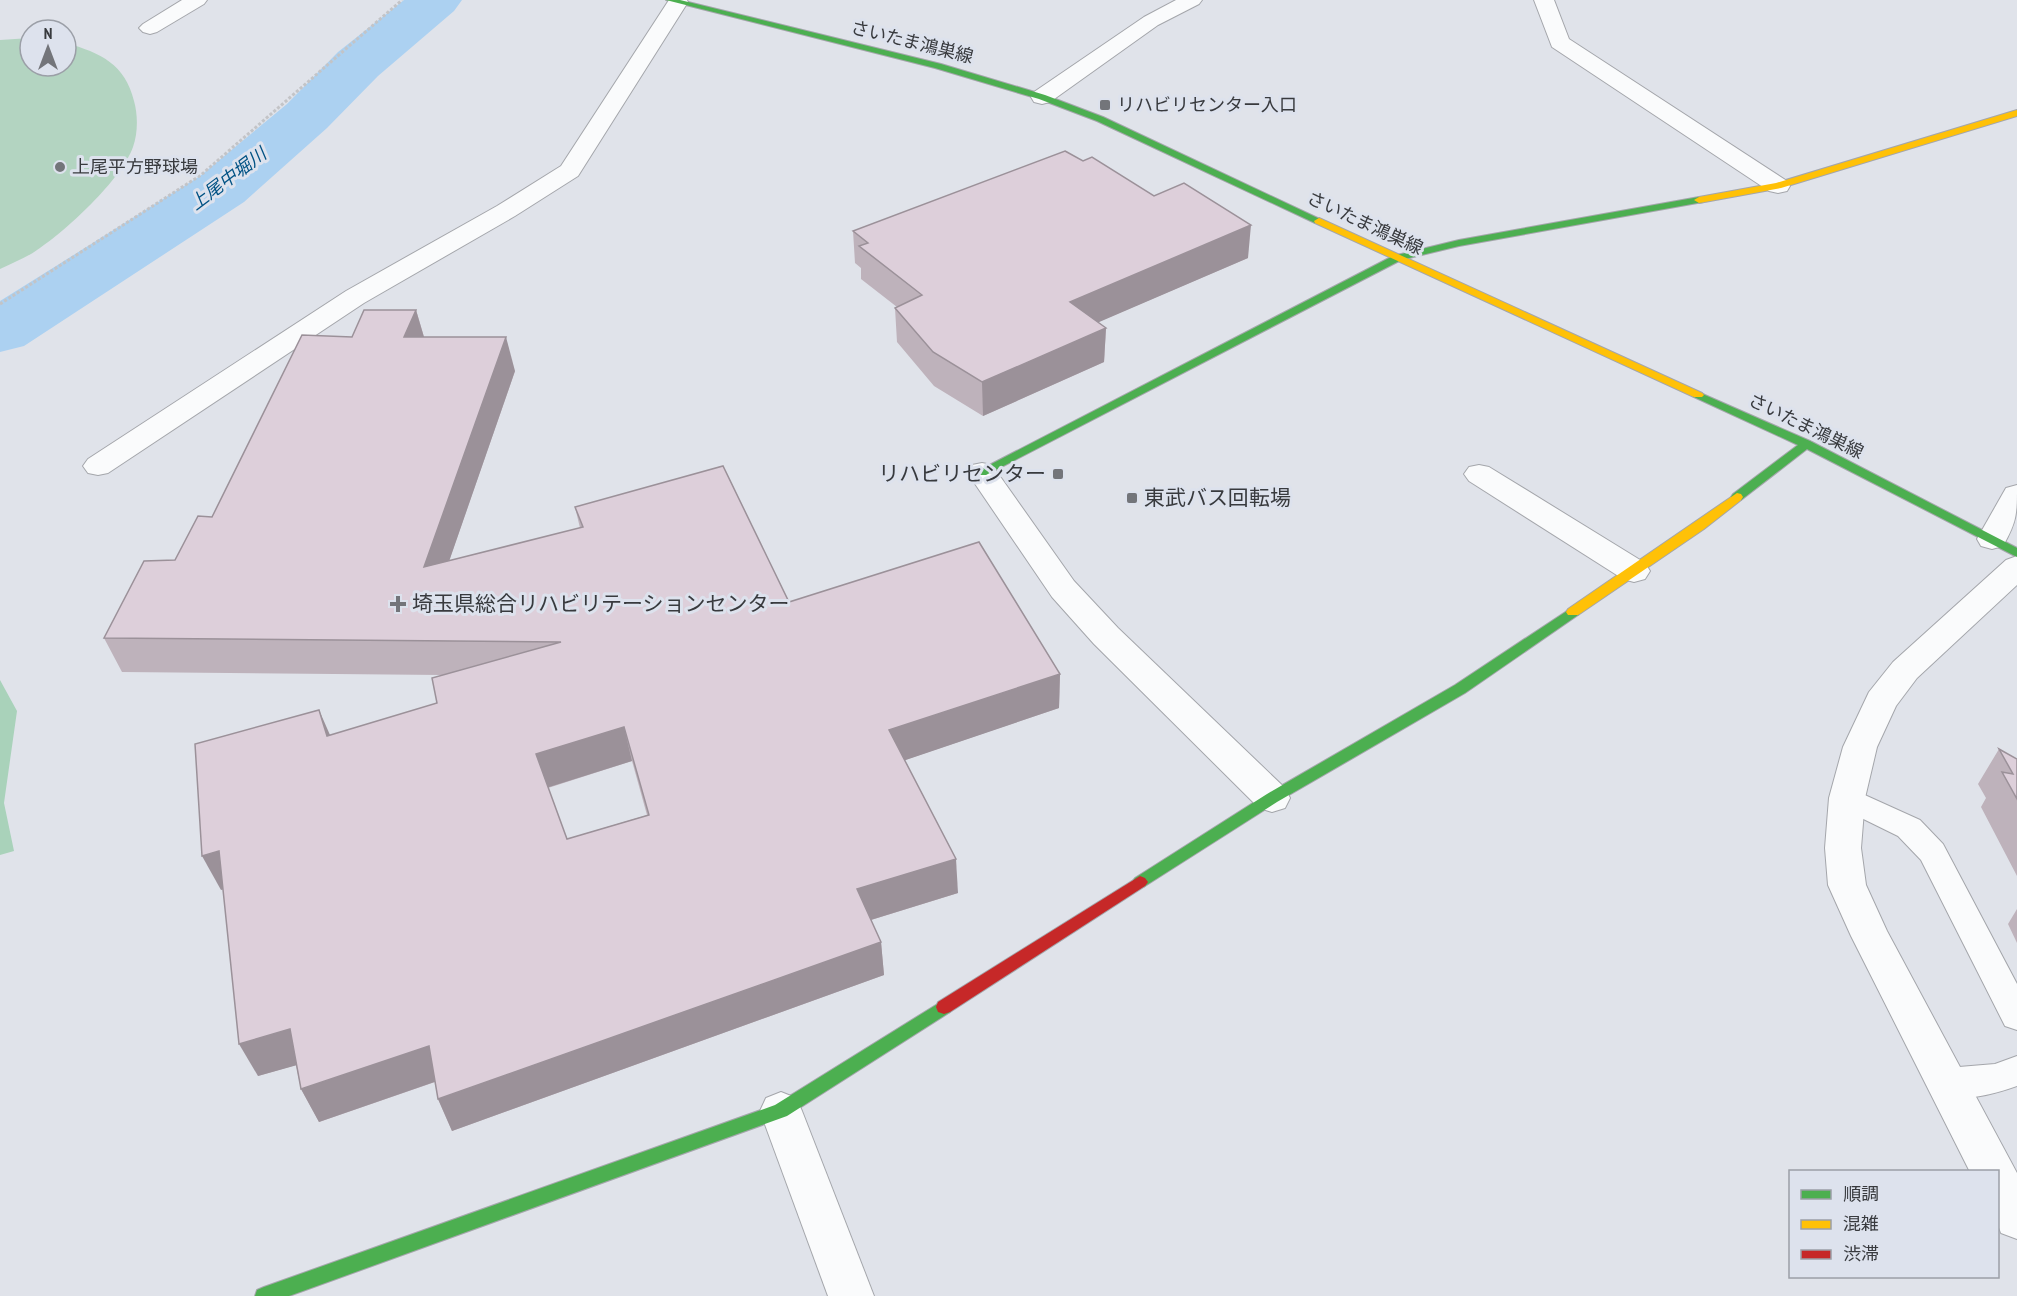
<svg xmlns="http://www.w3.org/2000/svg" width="2017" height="1296" font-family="'PT Sans Narrow','Noto Sans JP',sans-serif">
	<rect width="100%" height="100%" fill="#e0e3ea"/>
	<!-- green -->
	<path fill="#b3d4c1" d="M 30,38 L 30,66 L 66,66 L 66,43 C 101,53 125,64 134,101 C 138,115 138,133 133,147 C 121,180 66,231 37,250 C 26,258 12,263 0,269 L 0,40 Z"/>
	<!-- forest -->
	<polygon fill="#a9d2ba" points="0,680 17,711 4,803 14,851 0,855"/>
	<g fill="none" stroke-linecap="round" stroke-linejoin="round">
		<!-- river -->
		<polygon fill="#acd1f1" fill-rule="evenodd" points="404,0 462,0 454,11 378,76 327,128 244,202 24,346 0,352 0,301 200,176 287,104 338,52"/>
		<defs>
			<g id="lane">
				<polygon points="1847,787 1920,820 1943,844 2017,984 2017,1030 2005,1026 1921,860 1898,836 1837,806 1832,798 1837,790"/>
				<path d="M 2017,1056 L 2017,1086 C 1992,1095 1960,1103 1935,1094 L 1930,1083 L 1935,1072 L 1947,1068 L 1995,1064 Z"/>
			</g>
			<g id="street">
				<polygon points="182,0 207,0 204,4 157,32 150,34 143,32 139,28 143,24"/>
				<polygon points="669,0 687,0 688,2 578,176 515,216 364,303 108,473 98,475 88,473 83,466 88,459 346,291 497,206 561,166"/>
				<polygon points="1176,0 1202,0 1199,4 1158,25 1050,102 1042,104 1034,102 1031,97 1034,92 1144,17"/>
				<polygon points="1534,0 1554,0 1569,39 1787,181 1790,186 1787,191 1778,193 1769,191 1552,47"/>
				<polygon points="982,463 992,465 1074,581 1118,628 1285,788 1290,798 1285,808 1272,812 1259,808 1094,644 1052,597 967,472 972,465"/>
				<polygon points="1479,465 1489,467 1645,563 1650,571 1645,579 1634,582 1623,579 1469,481 1464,474 1469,467"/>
				<path d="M 2017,485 C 2017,514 2017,521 2003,546 L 1992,549 L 1981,546 L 1977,539 L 2002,495 L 2006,488 Z"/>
				<polygon points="2017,556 2017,585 1917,678 1896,706 1877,747 1865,798 1861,848 1866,885 1887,931 2017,1173 2017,1239 2001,1233 1998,1225 1998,1172 1970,1172 1851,936 1828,885 1825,848 1829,798 1843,747 1869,692 1893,662 2006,560"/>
				<polygon points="781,1092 796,1098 802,1111 874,1296 828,1296 760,1111 766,1098"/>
			</g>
			<g id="fast">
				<polygon points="666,0 680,0 941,64 1045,95 1103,117 1324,221 1323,223 1315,223 1097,121 1039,99 935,68"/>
				<polygon points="1699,197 1704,200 1703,202 1459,246 1401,260 986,475 978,475 976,472 1393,256 1459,240"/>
				<polygon points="1698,392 1810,441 2017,548 2017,557 1807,449 1741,500 1733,500 1731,497 1733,494 1798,445 1694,397 1692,395"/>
				<polygon points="1573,607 1580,612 1578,615 1465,693 1277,802 1145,886 1140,888 1135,886 1132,882 1135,878 1267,794 1455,685"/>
				<polygon points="944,1000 950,1002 952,1007 950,1012 787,1116 289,1296 255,1296 257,1290 264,1287 775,1105"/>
			</g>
			<g id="slow">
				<polygon points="2017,110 2017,116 1781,188 1699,203 1694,200 1699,197 1776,183"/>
				<polygon points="1319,218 1702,393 1704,395 1702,397 1694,397 1315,223 1314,221"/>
				<polygon points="1737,493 1741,494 1743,497 1741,500 1704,529 1578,615 1568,615 1566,612 1568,609"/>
			</g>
			<polygon id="jam" points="1140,876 1145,878 1148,882 1145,886 950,1012 944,1014 938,1012 936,1007 938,1002"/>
		</defs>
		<!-- lane casing -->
		<use href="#lane" stroke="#a4a6ab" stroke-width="2"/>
		<!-- street casing -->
		<use href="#street" stroke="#a4a6ab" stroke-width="2"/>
		<!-- fast casing -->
		<use href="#fast" stroke="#a4a6ab" stroke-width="2"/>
		<!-- slow casing -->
		<use href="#slow" stroke="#a4a6ab" stroke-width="2"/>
		<!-- jam casing -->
		<use href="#jam" stroke="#a4a6ab" stroke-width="2"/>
		<!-- path -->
		<polyline stroke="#c3c4c7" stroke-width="3" stroke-dasharray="3 2" stroke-linecap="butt" points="0,304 201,175 402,0"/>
		<!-- lane -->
		<use href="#lane" fill="#fafbfc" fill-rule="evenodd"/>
		<!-- street -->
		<use href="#street" fill="#fafbfc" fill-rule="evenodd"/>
		<!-- fast -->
		<use href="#fast" fill="#4caf50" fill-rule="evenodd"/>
		<!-- slow -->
		<use href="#slow" fill="#ffc107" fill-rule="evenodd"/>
		<!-- jam -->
		<use href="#jam" fill="#c62828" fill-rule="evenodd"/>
	</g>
	<!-- wall -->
	<g fill="#beb2bb" fill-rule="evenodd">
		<polygon points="853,231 1248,258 1098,322 1106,328 1104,362 983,416 934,386 897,342 895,308 897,307 861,279 861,268 855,263"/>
		<path d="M 416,310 L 424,337 L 515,371 L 449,561 L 580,528 L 575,507 L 789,602 L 1060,674 L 1059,708 L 905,760 L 958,893 L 871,920 L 881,942 L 884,975 L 452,1131 L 438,1099 L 435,1082 L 319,1122 L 301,1089 L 296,1065 L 258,1076 L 223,889 L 221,890 L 330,736 L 437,703 L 442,675 L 122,672 L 104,638 L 175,560 L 212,517 ZM 632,761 L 647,815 L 567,839 L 548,788 Z"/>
		<polygon points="1999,749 2017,759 2017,876 1981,807 1986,798 1978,784"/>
		<polygon points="2017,909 2017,943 2008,924"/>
	</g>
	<!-- shaded-wall -->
	<g fill="#9b9199">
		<polygon points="1251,225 1248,258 1069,335 1070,302"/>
		<polygon points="416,310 426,344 404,337"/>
		<polygon points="1106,328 1104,362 983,416 982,382"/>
		<polygon points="506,337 515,371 435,602 424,567"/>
		<polygon points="1060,674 1059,708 891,765 889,730"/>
		<polygon points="319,710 334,744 327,736"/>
		<polygon points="624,727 632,761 546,788 536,754"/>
		<polygon points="219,851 237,885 221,890 202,856"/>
		<polygon points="956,859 958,893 861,923 857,889"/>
		<polygon points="881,942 884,975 452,1131 438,1099"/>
		<polygon points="290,1029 308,1062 258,1076 239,1044"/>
		<polygon points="429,1046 443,1079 319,1122 301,1089"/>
	</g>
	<!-- building -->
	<g fill="#ddcfda" stroke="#9b9199" stroke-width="1.5" fill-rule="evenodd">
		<polygon points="1065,151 1083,161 1092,157 1154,196 1184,183 1251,225 1070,302 1106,328 982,382 933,352 895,308 922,295 859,246 868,243 853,231"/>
		<path d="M 364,310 L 416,310 L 404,337 L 506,337 L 424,567 L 583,527 L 575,507 L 723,466 L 789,602 L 979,542 L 1060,674 L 889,730 L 956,859 L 857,889 L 881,942 L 438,1099 L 429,1046 L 301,1089 L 290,1029 L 239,1044 L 219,851 L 202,856 L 195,744 L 319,710 L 327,736 L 437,703 L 432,678 L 561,642 L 104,638 L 144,561 L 175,560 L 198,516 L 212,517 L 302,335 L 352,337 ZM 624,727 L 649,815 L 567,839 L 536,754 Z"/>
		<polygon points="1999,749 2017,759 2017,799 2002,772 2013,774"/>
	</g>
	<!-- markers -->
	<g fill="#73757a" stroke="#dde2ed" stroke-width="2">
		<rect x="1099" y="99" width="12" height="12" rx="3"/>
		<circle cx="60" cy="167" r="6"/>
		<rect x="1052" y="468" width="12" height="12" rx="3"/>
		<rect x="1126" y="492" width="12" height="12" rx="3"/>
		<path d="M395 595h6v6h6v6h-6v6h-6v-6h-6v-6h6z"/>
	</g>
	<g text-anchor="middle" stroke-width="6" stroke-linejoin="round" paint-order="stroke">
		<!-- far-street labels -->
		<g font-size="18" fill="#383a3e" stroke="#dde2ed">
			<text transform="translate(912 42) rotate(14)" y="6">さいたま鴻巣線</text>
			<text transform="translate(1365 223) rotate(25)" y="6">さいたま鴻巣線</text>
			<text transform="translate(1806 426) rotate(26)" y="6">さいたま鴻巣線</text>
		</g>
		<!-- far-poi labels -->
		<g font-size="18" fill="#383a3e" stroke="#dde2ed" text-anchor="start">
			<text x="1117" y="111">リハビリセンター入口</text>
			<text x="72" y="173">上尾平方野球場</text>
		</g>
		<!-- far-water labels -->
		<g font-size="18" font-style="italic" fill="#005284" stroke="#dde2ed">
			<text transform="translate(228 179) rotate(-37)" y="6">上尾中堀川</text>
		</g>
		<!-- poi labels -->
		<g font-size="21" fill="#383a3e" stroke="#dde2ed" text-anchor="start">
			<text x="1046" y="481" text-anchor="end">リハビリセンター</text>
			<text x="1144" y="505">東武バス回転場</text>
			<text x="412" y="611">埼玉県総合リハビリテーションセンター</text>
		</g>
	</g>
	<!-- legend -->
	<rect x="1789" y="1170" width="210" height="108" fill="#dde2ed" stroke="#9b9fa7" stroke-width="1.5"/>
	<rect x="1801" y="1190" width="30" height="9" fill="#4caf50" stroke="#9b9fa7" stroke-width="1.5"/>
	<text x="1843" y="1200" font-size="18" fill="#383a3e">順調</text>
	<rect x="1801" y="1220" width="30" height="9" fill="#ffc107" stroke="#9b9fa7" stroke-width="1.5"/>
	<text x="1843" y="1230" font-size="18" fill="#383a3e">混雑</text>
	<rect x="1801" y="1250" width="30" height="9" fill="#c62828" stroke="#9b9fa7" stroke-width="1.5"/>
	<text x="1843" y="1260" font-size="18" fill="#383a3e">渋滞</text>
	<!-- north arrow -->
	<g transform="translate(48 48)"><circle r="28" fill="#dde2ed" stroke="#9b9fa7" stroke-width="1.5"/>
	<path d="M0-4.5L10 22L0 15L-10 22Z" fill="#73757a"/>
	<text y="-9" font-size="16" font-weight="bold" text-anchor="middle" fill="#383a3e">N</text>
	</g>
</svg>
